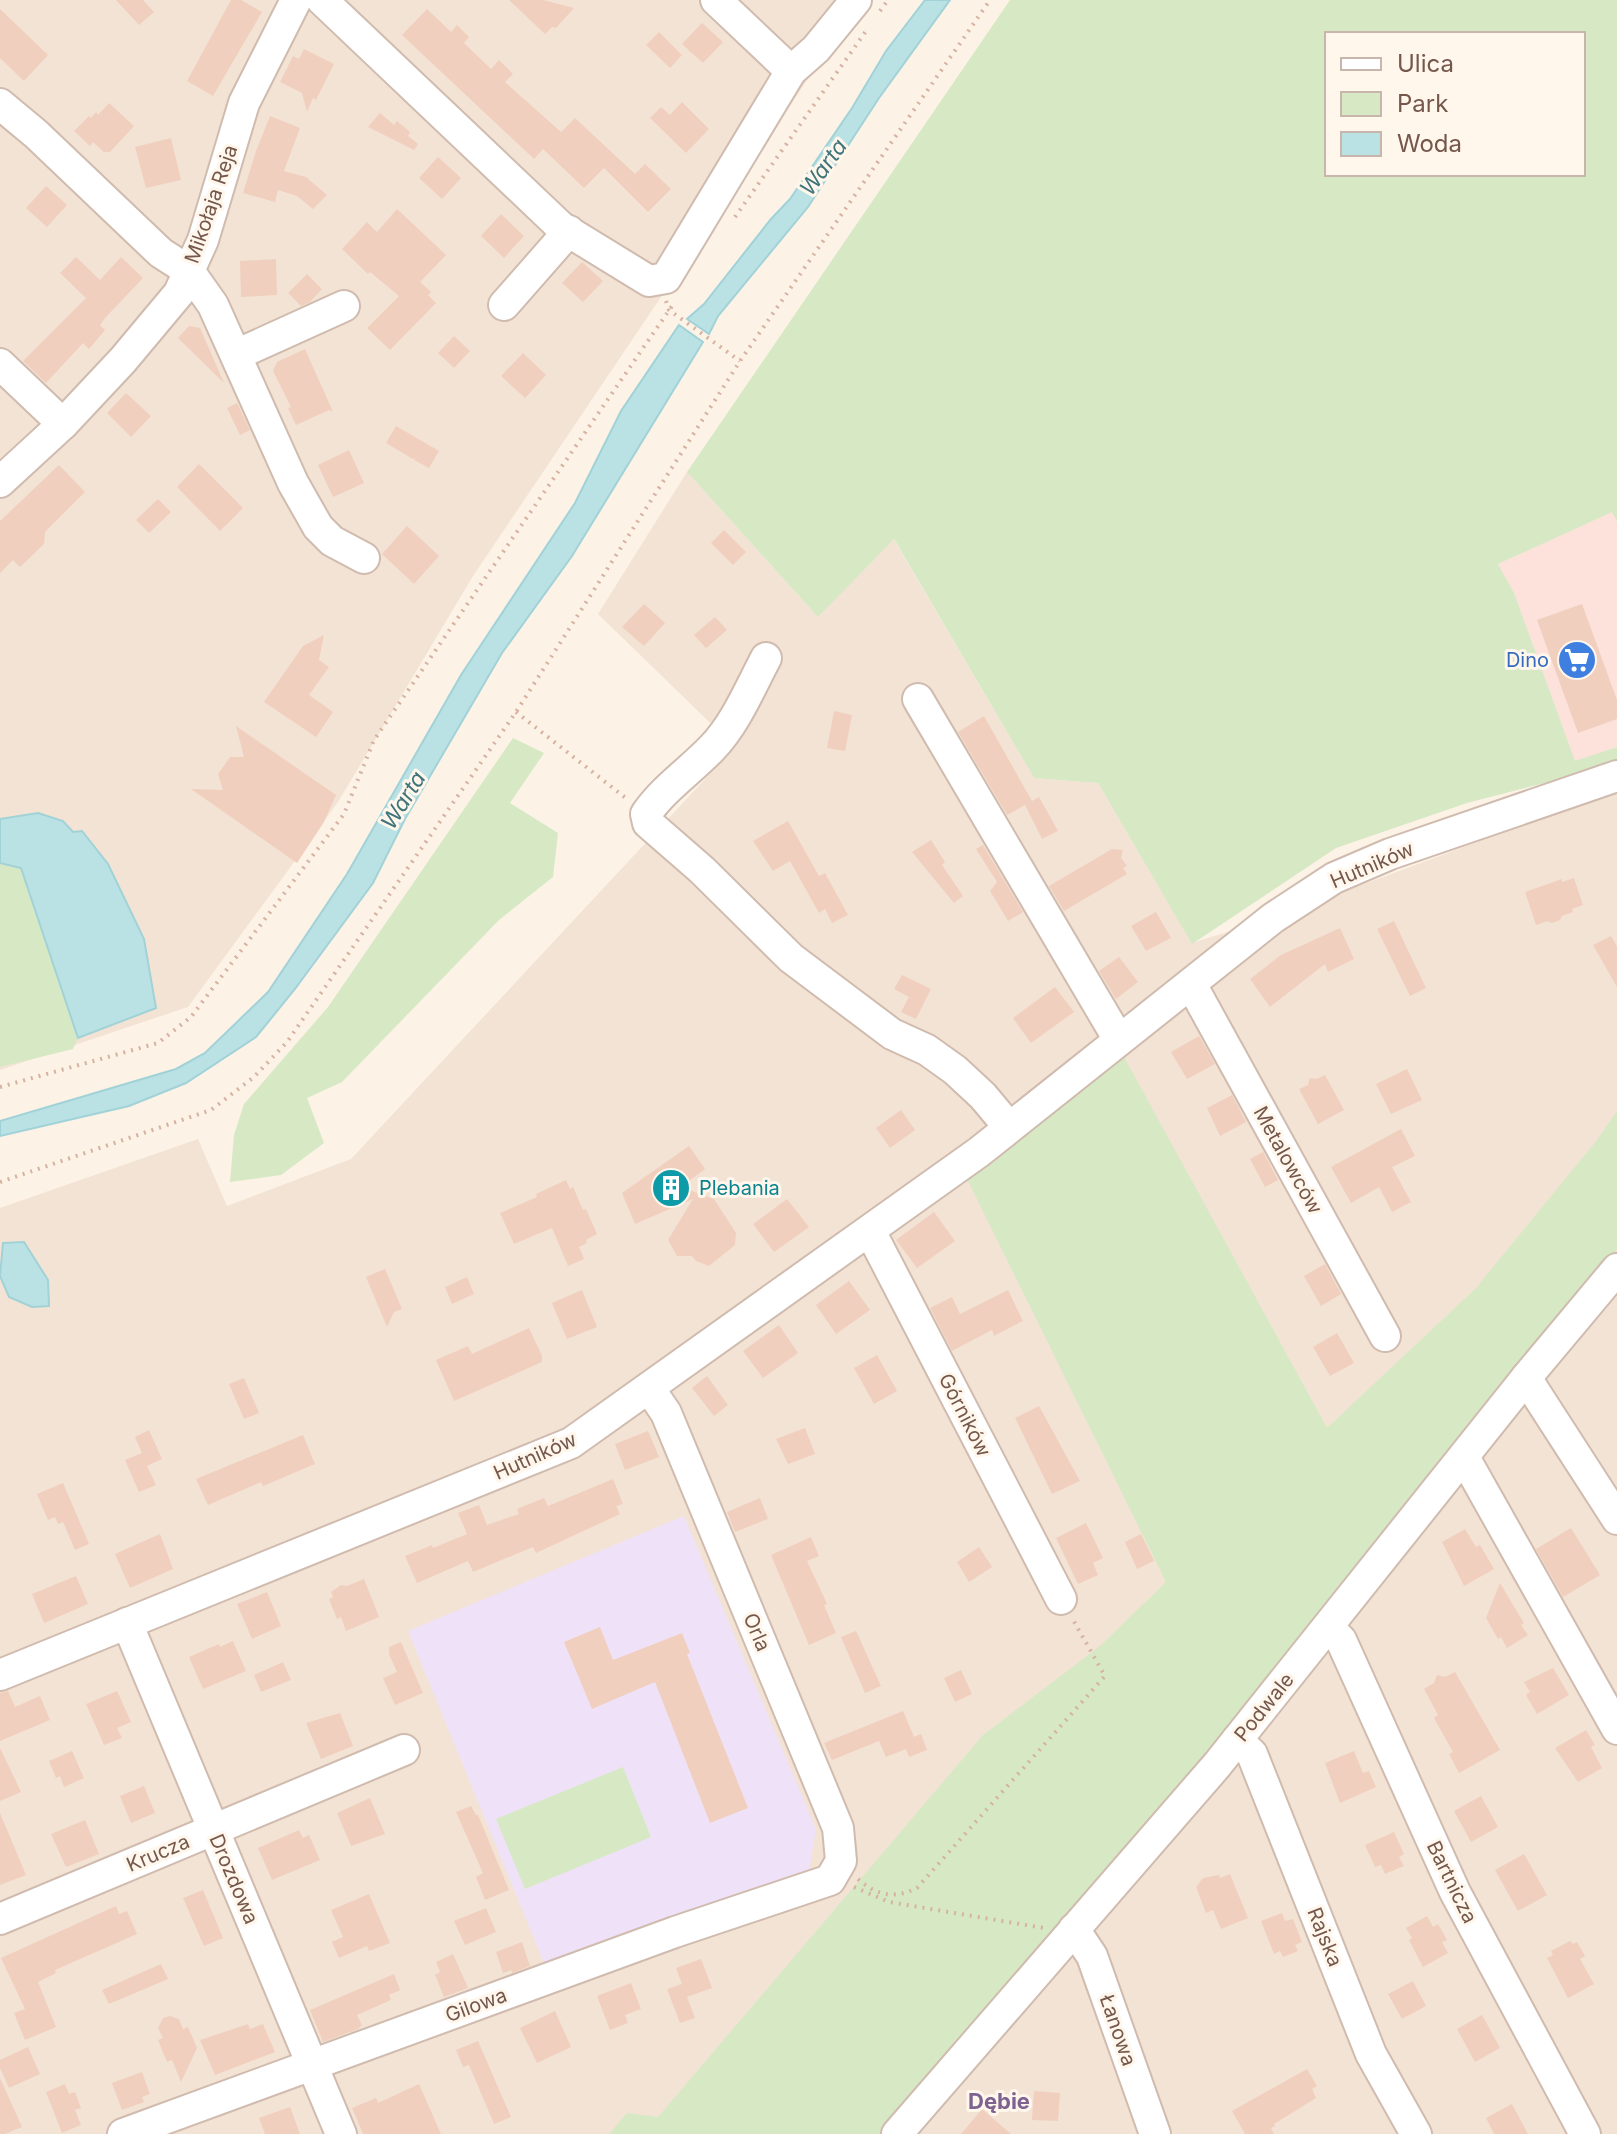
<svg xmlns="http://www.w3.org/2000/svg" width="1617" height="2134" font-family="Inter,sans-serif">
	<rect width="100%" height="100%" fill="#fcf2e6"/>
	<!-- residential -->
	<g fill="#f3e3d4">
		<polygon points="0,0 861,0 473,576 338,802 188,1007 0,1070"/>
		<polygon points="687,472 818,617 893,538 1034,778 1098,783 1192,943 1273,918 1617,790 1617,2134 0,2134 0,1208 198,1139 227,1206 351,1159 735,747 598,614"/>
	</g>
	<!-- commercial -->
	<polygon fill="#fce2da" points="1612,511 1617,522 1617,747 1575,762 1514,594 1498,564"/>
	<!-- education -->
	<polygon fill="#efe2f8" points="684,1516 816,1829 808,1877 546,1968 408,1631"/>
	<!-- green -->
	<g fill="#d6e9c4" fill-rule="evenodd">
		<path d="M 1010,0 L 1617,0 L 1617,522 L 1612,512 L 1498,564 L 1514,593 L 1575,761 L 1617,747 L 1617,762 L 1580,774 L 1467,803 L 1336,848 L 1192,944 L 1098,783 L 1034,778 L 894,539 L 818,617 L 687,472 ZM 1327,34 L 1583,34 L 1583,174 L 1327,174 Z"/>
		<polygon points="513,738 544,753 510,803 558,833 553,877 499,920 342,1082 307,1098 324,1143 281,1175 230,1182 234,1135 244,1104 328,1007"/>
		<polygon points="0,863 21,868 78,1038 73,1049 0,1067"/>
		<polygon points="1123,1055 1327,1428 1476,1288 1597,1140 1617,1111 1617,1249 1580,1299 1287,1662 884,2134 609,2134 627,2113 658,2117 983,1735 1100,1646 1166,1582 966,1177"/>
		<polygon points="623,1767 651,1837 525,1889 496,1819"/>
	</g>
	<!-- water -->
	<g fill="#bae2e5" stroke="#a1d2d7" stroke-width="2">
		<polygon points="925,0 950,0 879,98 808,207 718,316 709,334 687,319 704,304 771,219 790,199 852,108 886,51"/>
		<polygon points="679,325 703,342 572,556 502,653 405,819 373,883 295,989 256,1037 186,1083 129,1106 0,1136 0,1121 176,1069 205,1053 268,992 347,874 461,675 575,503 621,411"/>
		<polygon points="38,813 63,821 73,832 82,831 108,864 144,939 156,1008 78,1038 21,868 0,863 0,819"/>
		<polygon points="24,1242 48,1280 49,1306 32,1307 9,1297 0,1276 3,1243"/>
	</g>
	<!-- building -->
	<g fill="#f1cfbe">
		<polygon points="116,0 143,0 154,12 139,25"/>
		<polygon points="231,0 241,0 262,12 213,96 187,81"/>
		<polygon points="509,0 543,0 574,8 556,28 552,27 545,34"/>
		<polygon points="0,9 48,55 24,81 0,58"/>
		<polygon points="427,9 451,32 457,25 469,37 464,43 491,69 499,60 513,74 505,82 561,132 575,118 635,174 645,164 671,189 648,212 604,168 584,188 543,149 534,159 402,35"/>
		<polygon points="702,23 723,42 703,63 682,44"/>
		<polygon points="659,32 682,55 670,68 646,45"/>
		<polygon points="304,49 334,64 316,100 313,98 307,112 302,93 280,82 293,56 299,59"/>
		<polygon points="682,102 709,129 686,153 650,118 661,107 670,115"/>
		<polygon points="109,103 134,126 110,152 104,152 93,142 90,146 74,131 89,116 91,118 96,112 98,115"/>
		<polygon points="380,113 394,125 397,121 410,132 408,136 418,144 414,150 368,127"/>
		<polygon points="270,116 300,128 284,171 306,177 327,195 313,209 297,196 278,190 275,202 243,193 256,151"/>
		<polygon points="171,138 181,180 146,188 135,147"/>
		<polygon points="438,157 461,178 442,199 419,178"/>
		<polygon points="46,186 67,205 47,227 26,208"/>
		<polygon points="397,209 446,255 420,282 431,292 428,295 436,303 390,350 367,328 399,296 370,272 368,274 342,249 367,222 377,232"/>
		<polygon points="501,214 524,236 504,258 481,236"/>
		<polygon points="76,257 100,280 121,257 143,278 105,318 100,325 105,330 89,349 83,343 46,383 23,361 86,298 60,273"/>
		<polygon points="276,259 277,295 241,297 240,261"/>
		<polygon points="582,262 603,281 583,302 562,283"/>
		<polygon points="307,274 322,289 310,302 301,306 288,293"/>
		<polygon points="189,326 200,328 224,383 178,338"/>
		<polygon points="454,336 470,351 454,368 438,353"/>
		<polygon points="305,349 333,412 329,410 296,425 288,408 291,407 273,371 277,362"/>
		<polygon points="523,353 546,375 525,398 501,376"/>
		<polygon points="126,393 151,416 131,437 107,413"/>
		<polygon points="237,403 250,430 240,435 227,408"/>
		<polygon points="396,426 439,451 429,468 414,460 416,458 413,459 386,443"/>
		<polygon points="349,450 364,483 333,497 318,465"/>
		<polygon points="199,464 243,508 220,531 177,487"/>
		<polygon points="59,465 85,492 45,532 44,544 20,567 13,560 0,573 0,521"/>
		<polygon points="158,499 171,512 149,533 136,520"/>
		<polygon points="407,526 439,556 414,584 382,554"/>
		<polygon points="724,530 746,552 733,565 711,543"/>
		<polygon points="644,604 665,623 644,646 622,627"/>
		<polygon points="1582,604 1617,700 1617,719 1578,733 1537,620"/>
		<polygon points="715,617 727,630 706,648 694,635"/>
		<polygon points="324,635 319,660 329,667 309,695 333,712 316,737 264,702 303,646"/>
		<polygon points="834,711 852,715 845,751 827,748"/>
		<polygon points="984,716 1032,801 1039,797 1058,831 1042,839 1025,805 1007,815 958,732"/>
		<polygon points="236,726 336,795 324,822 297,863 191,789 223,790 218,774 230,757 244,757"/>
		<polygon points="788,821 819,876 825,873 848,915 832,923 825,909 819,913 790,861 773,871 753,841"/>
		<polygon points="931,840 945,862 942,865 963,896 954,903 912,852"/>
		<polygon points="983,845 1023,912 1008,921 990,891 997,882 976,849"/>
		<polygon points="1112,849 1123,850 1121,858 1127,866 1123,868 1127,874 1064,911 1049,886"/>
		<polygon points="1574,878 1583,905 1572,909 1573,912 1562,916 1560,920 1552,923 1547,921 1536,925 1525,892 1562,879 1562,882"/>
		<polygon points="1156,912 1171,938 1146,951 1131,926"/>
		<polygon points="1394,921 1426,988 1410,996 1377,929"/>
		<polygon points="1340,928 1354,959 1328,972 1325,964 1270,1007 1250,979 1281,955"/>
		<polygon points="1611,936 1617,946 1617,987 1593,945"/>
		<polygon points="1119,957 1138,982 1116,999 1099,971"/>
		<polygon points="902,975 931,989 916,1019 901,1012 909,997 894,989"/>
		<polygon points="1055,987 1074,1012 1031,1043 1013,1018"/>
		<polygon points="1199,1036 1215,1064 1187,1079 1171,1052"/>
		<polygon points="1407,1069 1422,1100 1391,1114 1376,1084"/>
		<polygon points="1325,1075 1344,1110 1318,1124 1299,1089 1308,1085 1310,1078 1317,1079"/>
		<polygon points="1232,1095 1246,1122 1220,1136 1207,1108"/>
		<polygon points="901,1110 915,1130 890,1148 876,1128"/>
		<polygon points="1401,1129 1415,1156 1392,1167 1411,1202 1392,1212 1379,1187 1351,1203 1331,1167"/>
		<polygon points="689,1146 705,1169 681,1187 714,1199 736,1233 735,1245 709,1266 696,1261 692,1256 677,1256 668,1240 693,1199 635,1224 622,1193"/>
		<polygon points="1263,1152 1278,1180 1265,1187 1250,1159"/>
		<polygon points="566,1180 570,1189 573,1187 583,1210 586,1209 597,1234 586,1240 587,1243 579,1247 584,1259 568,1266 552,1228 514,1244 500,1213 537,1197 536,1194"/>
		<polygon points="787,1199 809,1227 774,1252 753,1224"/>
		<polygon points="934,1212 955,1241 917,1268 896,1240"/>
		<polygon points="1325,1264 1341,1294 1321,1306 1304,1276"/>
		<polygon points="385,1269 402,1309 394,1312 387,1327 366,1277"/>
		<polygon points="467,1277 474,1294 452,1304 445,1287"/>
		<polygon points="849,1281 870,1310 836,1334 816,1305"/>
		<polygon points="582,1290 597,1327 567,1339 552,1303"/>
		<polygon points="1008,1290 1023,1321 994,1336 992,1330 952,1351 930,1308 952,1297 960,1314"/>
		<polygon points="779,1325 798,1353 763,1378 743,1351"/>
		<polygon points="529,1328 542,1356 542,1362 454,1401 436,1360 468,1346 472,1354"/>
		<polygon points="1337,1333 1354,1363 1330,1376 1313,1347"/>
		<polygon points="877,1355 897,1391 874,1404 854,1368"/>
		<polygon points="707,1376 728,1405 714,1416 692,1388"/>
		<polygon points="244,1378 259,1413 244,1419 229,1384"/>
		<polygon points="1039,1406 1080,1481 1052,1494 1015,1418"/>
		<polygon points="805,1428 815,1454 788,1464 776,1439"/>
		<polygon points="149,1430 162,1459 147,1466 156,1485 139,1492 125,1460 142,1453 135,1437"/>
		<polygon points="648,1431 659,1457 625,1470 615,1444"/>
		<polygon points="303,1435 315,1464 263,1486 261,1482 208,1505 196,1479"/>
		<polygon points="613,1479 623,1504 616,1506 620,1514 536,1553 533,1547 473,1572 468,1561 417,1583 405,1556 432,1545 433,1548 467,1534 458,1513 479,1505 487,1525 519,1514 517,1509 544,1498 548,1506"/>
		<polygon points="63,1483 89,1544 75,1550 63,1522 58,1524 55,1517 48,1520 37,1494"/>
		<polygon points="760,1498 768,1519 735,1532 727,1512"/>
		<polygon points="1086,1523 1103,1558 1093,1563 1098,1575 1078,1584 1056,1538"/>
		<polygon points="1571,1528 1600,1575 1563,1597 1536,1549"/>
		<polygon points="1465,1529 1476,1547 1480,1545 1494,1569 1464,1586 1442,1542"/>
		<polygon points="160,1534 173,1569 130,1588 115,1554"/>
		<polygon points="1141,1534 1154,1561 1137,1569 1125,1542"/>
		<polygon points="811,1537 819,1556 807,1561 827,1604 824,1605 836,1633 809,1645 771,1555"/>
		<polygon points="979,1547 992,1567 969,1582 957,1562"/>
		<polygon points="76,1576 88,1604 44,1623 32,1594"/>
		<polygon points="364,1579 379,1617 346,1631 341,1617 337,1619 329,1599 333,1597 331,1592 341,1585 347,1586"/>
		<polygon points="1500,1583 1524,1623 1521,1625 1528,1635 1507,1648 1501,1637 1498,1639 1486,1618"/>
		<polygon points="267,1592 281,1626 252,1639 237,1604"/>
		<polygon points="600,1627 613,1660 682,1633 690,1653 687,1654 748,1808 710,1823 655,1682 592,1709 564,1642"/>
		<polygon points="856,1631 881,1686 865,1693 841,1637"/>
		<polygon points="233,1641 246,1671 203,1689 189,1657 219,1644 220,1647"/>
		<polygon points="401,1642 423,1693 395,1705 383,1678 397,1672 389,1654 389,1647"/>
		<polygon points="283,1662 291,1680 261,1692 254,1675"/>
		<polygon points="1553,1668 1569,1695 1537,1714 1526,1695 1530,1692 1524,1682"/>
		<polygon points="961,1670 972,1694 955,1702 944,1678"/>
		<polygon points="1455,1672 1500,1750 1459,1773 1449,1754 1453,1752 1434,1718 1438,1715 1424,1689 1434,1683 1437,1675 1445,1677"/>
		<polygon points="8,1691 15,1707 40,1696 50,1720 0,1741 0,1693"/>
		<polygon points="117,1691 131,1722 117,1728 122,1738 104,1745 86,1704"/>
		<polygon points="903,1711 914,1737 921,1734 927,1750 909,1757 906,1749 886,1757 879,1741 832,1760 824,1743"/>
		<polygon points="340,1713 353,1746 321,1759 306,1723"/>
		<polygon points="1586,1730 1595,1745 1591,1747 1602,1768 1578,1782 1555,1748"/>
		<polygon points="0,1748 21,1792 0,1801"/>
		<polygon points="72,1751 84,1778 64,1787 60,1776 56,1778 49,1761"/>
		<polygon points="1354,1751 1363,1773 1369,1771 1376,1787 1340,1803 1325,1763"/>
		<polygon points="144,1786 155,1813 131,1823 120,1796"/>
		<polygon points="1481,1796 1498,1827 1471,1842 1454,1811"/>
		<polygon points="370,1798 385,1834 351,1846 337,1813"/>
		<polygon points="471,1806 476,1815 478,1815 509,1890 485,1900 476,1877 483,1873 456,1812"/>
		<polygon points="0,1813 26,1875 0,1885"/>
		<polygon points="85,1820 99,1854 66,1867 51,1834"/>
		<polygon points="299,1830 303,1838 309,1835 320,1860 272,1880 258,1848"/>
		<polygon points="1394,1832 1404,1854 1399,1857 1404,1866 1385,1874 1381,1865 1375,1867 1365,1845"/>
		<polygon points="1524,1854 1547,1895 1518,1911 1495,1870"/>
		<polygon points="1230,1874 1248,1918 1221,1929 1213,1910 1206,1913 1196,1887 1203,1878 1219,1875 1220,1878"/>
		<polygon points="203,1890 223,1938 204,1946 183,1898"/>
		<polygon points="369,1894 390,1943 369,1951 367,1946 339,1958 332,1942 343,1937 331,1910"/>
		<polygon points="116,1906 119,1914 127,1911 137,1934 55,1970 56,1973 38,1982 56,2027 25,2040 14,2013 25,2009 1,1958"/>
		<polygon points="486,1908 496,1932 465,1945 454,1921"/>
		<polygon points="1282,1913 1285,1921 1293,1919 1302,1942 1295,1945 1298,1951 1283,1957 1280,1951 1274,1954 1261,1921"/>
		<polygon points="1427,1916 1433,1927 1438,1924 1447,1940 1442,1942 1448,1953 1423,1967 1409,1940 1412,1938 1406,1928"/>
		<polygon points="1570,1941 1573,1944 1577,1942 1585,1956 1580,1959 1594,1984 1568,1998 1547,1958 1553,1955 1551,1951"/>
		<polygon points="522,1942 530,1966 512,1973 511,1970 503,1973 496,1952"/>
		<polygon points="453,1954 468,1988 444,1997 435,1975 440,1972 436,1962"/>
		<polygon points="701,1959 712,1988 687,1997 695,2018 680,2023 667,1989 682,1984 676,1968"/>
		<polygon points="161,1964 168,1979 109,2004 102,1990"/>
		<polygon points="394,1974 400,1990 389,1995 391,2000 357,2015 362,2025 358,2029 323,2042 310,2010"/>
		<polygon points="1413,1981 1426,2006 1402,2019 1388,1994"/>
		<polygon points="631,1983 641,2009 625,2015 628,2023 610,2030 597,1996"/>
		<polygon points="555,2011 571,2047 537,2063 520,2028"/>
		<polygon points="1482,2015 1500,2048 1475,2062 1457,2029"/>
		<polygon points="170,2016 179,2019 183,2029 188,2027 197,2048 181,2082 172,2060 167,2062 158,2040 163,2038 158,2028 163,2018"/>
		<polygon points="248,2024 250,2029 263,2024 275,2052 215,2075 200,2040"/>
		<polygon points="478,2041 511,2117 494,2124 469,2065 463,2067 456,2050"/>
		<polygon points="28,2047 40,2074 9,2088 0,2068 0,2060"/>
		<polygon points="1307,2069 1317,2086 1312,2089 1316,2098 1274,2124 1275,2126 1271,2128 1274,2134 1245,2134 1232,2111"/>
		<polygon points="142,2072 150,2094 142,2097 144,2102 122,2110 112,2083"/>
		<polygon points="0,2078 22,2127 5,2134 0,2134"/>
		<polygon points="65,2084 69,2094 75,2092 81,2108 75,2110 81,2125 62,2133 46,2092"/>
		<polygon points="419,2084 441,2134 363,2134 352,2108 376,2098 378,2103"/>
		<polygon points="1034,2091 1060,2093 1058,2121 1032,2120"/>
		<polygon points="1512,2104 1528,2134 1494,2134 1486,2118"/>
		<polygon points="290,2107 300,2134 265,2134 259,2118"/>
		<polygon points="982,2109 1011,2134 961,2134"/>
	</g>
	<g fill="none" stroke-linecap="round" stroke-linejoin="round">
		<defs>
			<g id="minor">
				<polyline points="322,0 561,227 649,281 666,278 791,71 816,49 856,0"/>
				<polyline points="716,0 791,71"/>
				<polyline points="0,104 36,134 161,253 189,271 213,305 293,483 318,527 332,541 364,558"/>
				<polyline points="504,305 569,231"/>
				<polyline points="236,355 344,306"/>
				<polyline points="0,364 63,424"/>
				<polyline points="0,482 63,424 123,360 179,293 203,240 244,103 296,0"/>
				<path d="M 766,658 C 750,688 736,723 712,748 C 690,771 664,788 646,814 L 648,823 L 702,870 L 791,958 L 892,1034 L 927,1050 L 955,1070 L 983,1096 L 1008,1126"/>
				<polyline points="918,699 1119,1040"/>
				<polyline points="1191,984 1385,1336"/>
				<polyline points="870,1231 1061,1599"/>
				<polyline points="1526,1378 1617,1519"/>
				<polyline points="1464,1457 1617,1729"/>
				<polyline points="127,1623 341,2134"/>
				<polyline points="1328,1627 1341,1640 1455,1892 1585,2134"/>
				<polyline points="0,1675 571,1443 979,1152 1273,918 1334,878 1390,854 1617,776"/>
				<polyline points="1237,1740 1252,1754 1371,2054 1416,2134"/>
				<polyline points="0,1919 404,1750"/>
				<polyline points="1074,1929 1092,1956 1155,2134"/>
				<polyline points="123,2134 675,1932 830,1880 841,1861 838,1828 666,1413 649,1388"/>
				<polyline points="897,2134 1217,1765 1526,1378 1617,1269"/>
			</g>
		</defs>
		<!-- minor casing -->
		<use href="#minor" stroke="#d0bbaf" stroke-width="34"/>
		<!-- path -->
		<g stroke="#d6b2a1" stroke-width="4" stroke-dasharray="2 6" stroke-linecap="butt">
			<polyline points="880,11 888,0"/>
			<polyline points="735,217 866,31"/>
			<polyline points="666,301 669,310 740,361"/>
			<polyline points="516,712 627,799"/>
			<polyline points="0,1087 158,1043 191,1017 344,814 374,740 674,303"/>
			<polyline points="0,1182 211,1110 254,1077 287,1042 516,712 740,361 990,0"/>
			<path d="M 858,1879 C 877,1896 894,1899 917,1888 L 1105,1676 L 1072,1618"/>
			<polyline points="854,1887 889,1902 1044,1928"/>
		</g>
		<!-- minor -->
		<use href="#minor" stroke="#fff" stroke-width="30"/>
	</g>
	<!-- icons -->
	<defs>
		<symbol id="supermarket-disc" viewBox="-11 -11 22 22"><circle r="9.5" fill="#3f7fe0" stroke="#fff6ec"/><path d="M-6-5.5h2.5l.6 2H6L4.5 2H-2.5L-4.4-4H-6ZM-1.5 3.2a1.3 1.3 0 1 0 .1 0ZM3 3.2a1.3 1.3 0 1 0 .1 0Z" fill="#fff"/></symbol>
		<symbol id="building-disc" viewBox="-11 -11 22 22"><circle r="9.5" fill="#0f9aa8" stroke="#fff6ec"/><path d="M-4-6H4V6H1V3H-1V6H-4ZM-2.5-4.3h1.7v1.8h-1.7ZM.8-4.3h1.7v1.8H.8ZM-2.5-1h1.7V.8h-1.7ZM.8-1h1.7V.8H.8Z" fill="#fff"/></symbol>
	</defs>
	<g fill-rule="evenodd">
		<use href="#supermarket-disc" x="1555" y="638" width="44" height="44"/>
		<use href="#building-disc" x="649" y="1166" width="44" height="44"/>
	</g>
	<g text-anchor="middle" stroke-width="6" stroke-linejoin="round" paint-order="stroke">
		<!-- street labels -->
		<g font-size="20" fill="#75574b" stroke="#fff6ec">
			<text transform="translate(211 204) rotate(-71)" y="7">Mikołaja Reja</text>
			<text transform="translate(1372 865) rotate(-23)" y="7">Hutników</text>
			<text transform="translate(1288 1160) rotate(61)" y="7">Metalowców</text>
			<text transform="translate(965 1415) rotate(63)" y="7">Górników</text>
			<text transform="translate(535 1456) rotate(-24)" y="7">Hutników</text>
			<text transform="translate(757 1632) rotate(67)" y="7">Orla</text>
			<text transform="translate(1264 1707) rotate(-51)" y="7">Podwale</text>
			<text transform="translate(158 1853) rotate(-23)" y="7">Krucza</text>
			<text transform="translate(234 1879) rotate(67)" y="7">Drozdowa</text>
			<text transform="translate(1452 1882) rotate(64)" y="7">Bartnicza</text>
			<text transform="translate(1325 1937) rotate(68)" y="7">Rajska</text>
			<text transform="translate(476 2005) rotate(-20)" y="7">Gilowa</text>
			<text transform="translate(1118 2030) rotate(71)" y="7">Łanowa</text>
		</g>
		<!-- shop labels -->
		<g font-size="20" fill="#366cbe" stroke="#fff6ec" text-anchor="end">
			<text x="1549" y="667">Dino</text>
		</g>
		<!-- culture labels -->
		<g font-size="20" fill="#0d838f" stroke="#fff6ec" text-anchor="start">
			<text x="699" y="1195">Plebania</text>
		</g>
		<!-- water labels -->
		<g font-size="22" font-style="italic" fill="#3f747a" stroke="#fff6ec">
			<text transform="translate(823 167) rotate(-54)" y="8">Warta</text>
			<text transform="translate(403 800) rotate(-58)" y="8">Warta</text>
		</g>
		<!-- neighbourhood labels -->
		<g font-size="22" font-weight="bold" fill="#7e6391" stroke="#fff6ec">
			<text x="999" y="2109">Dębie</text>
		</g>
	</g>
	<!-- legend -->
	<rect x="1325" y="32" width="260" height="144" fill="#fff6ec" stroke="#c8b6ac" stroke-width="2"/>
	<rect x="1341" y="58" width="40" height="12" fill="#ffffff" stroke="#c8b6ac" stroke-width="2"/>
	<text x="1397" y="72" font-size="24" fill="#75574b">Ulica</text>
	<rect x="1341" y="92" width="40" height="24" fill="#d6e9c4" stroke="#c8b6ac" stroke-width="2"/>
	<text x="1397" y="112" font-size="24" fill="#75574b">Park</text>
	<rect x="1341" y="132" width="40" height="24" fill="#bae2e5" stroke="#c8b6ac" stroke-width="2"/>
	<text x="1397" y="152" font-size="24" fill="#75574b">Woda</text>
</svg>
